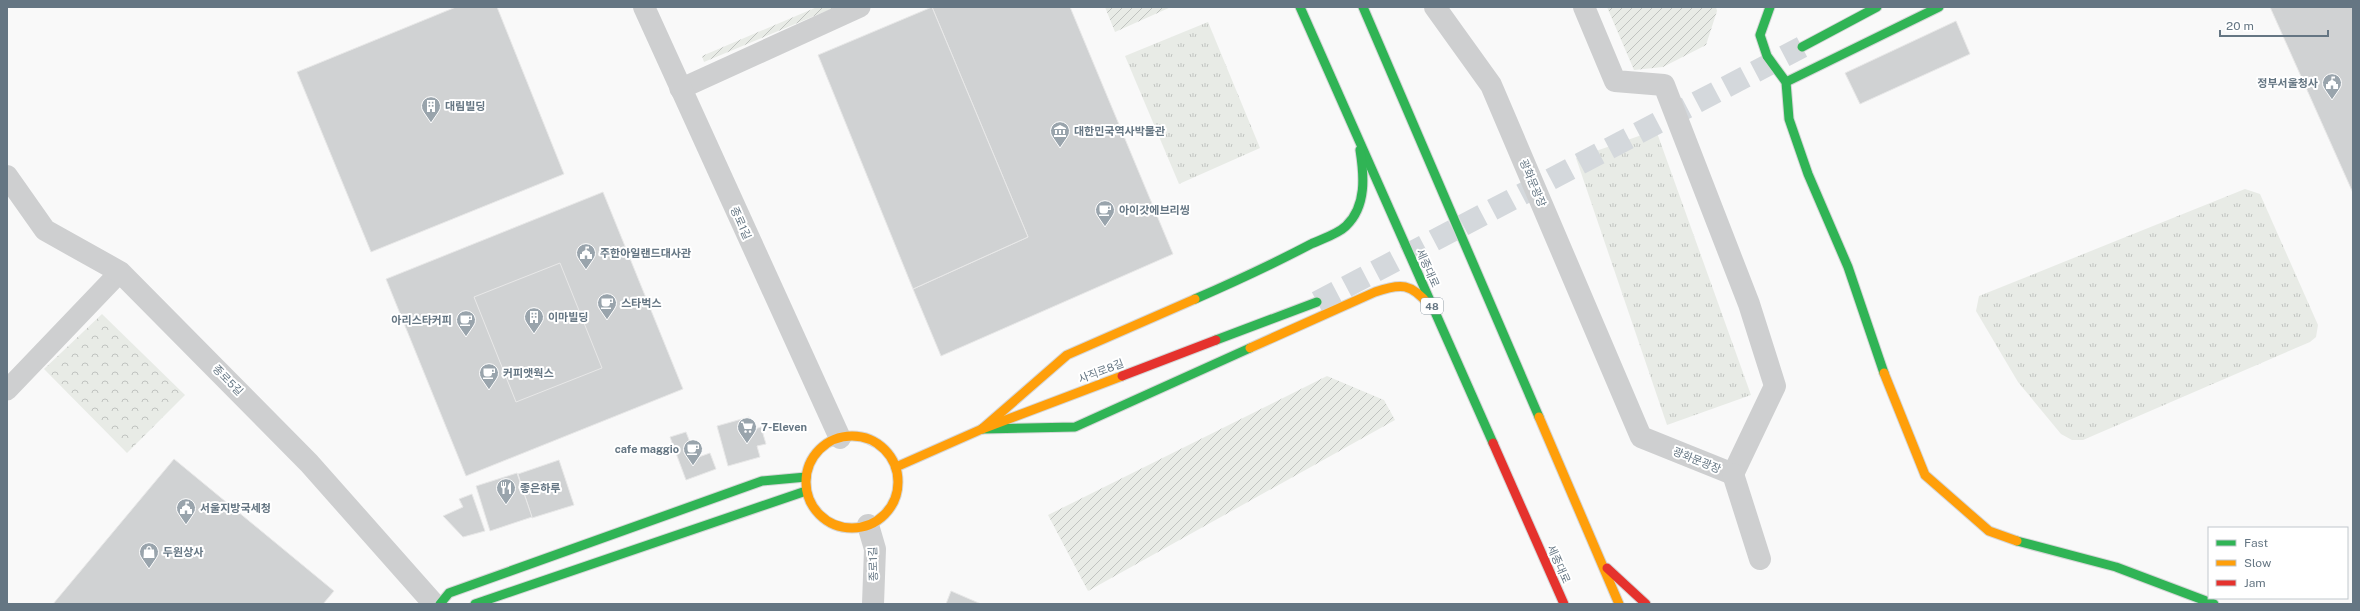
<svg xmlns="http://www.w3.org/2000/svg" width="2360" height="611" font-family="'Public Sans','Noto Sans KR',sans-serif">
	<defs>
		<pattern id="grass-tufts" width="24" height="20" patternUnits="userSpaceOnUse"><rect width="24" height="20" fill="#e8ebe6"/><path d="M3 7l-1-3M5 7V3M7 7l1-3M15 17l-1-3M17 17v-4M19 17l1-3" fill="none" stroke="#c0c3c0"/></pattern>
		<pattern id="forest-crowns" width="20" height="18" patternUnits="userSpaceOnUse"><rect width="20" height="18" fill="#e8ebe6"/><path d="M2 6a3 3 0 1 1 6 0M12 15a3 3 0 1 1 6 0" fill="none" stroke="#c0c3c0"/></pattern>
		<pattern id="garden-furrows" width="10" height="10" patternUnits="userSpaceOnUse"><rect width="10" height="10" fill="#e8ebe6"/><path d="M-1 1l2-2M0 10L10 0M9 11l2-2" fill="none" stroke="#c0c3c0"/></pattern>
	</defs>
	<rect width="100%" height="100%" fill="#f9f9f9"/>
	<!-- grass -->
	<g fill="url(#grass-tufts)">
		<polygon points="1208,22 1260,148 1179,184 1125,56"/>
		<polygon points="1656,130 1751,395 1667,425 1576,158"/>
		<polygon points="2245,189 2260,194 2318,325 2316,337 2310,342 2083,440 2072,440 2061,434 2018,382 1976,311 1979,296"/>
	</g>
	<!-- forest -->
	<polygon fill="url(#forest-crowns)" points="102,314 185,395 127,453 44,369"/>
	<!-- garden -->
	<g fill="url(#garden-furrows)">
		<polygon points="817,7 836,7 704,62 702,56"/>
		<polygon points="1105,7 1171,7 1115,32"/>
		<polygon points="1607,7 1716,7 1717,11 1706,45 1663,67 1634,70"/>
		<polygon points="1327,376 1384,400 1395,420 1088,591 1048,515"/>
	</g>
	<!-- building -->
	<g fill="#d0d2d3" stroke="#e8e8e8">
		<polygon points="456,7 497,7 564,174 371,252 297,72"/>
		<polygon points="932,7 1070,7 1173,254 941,356 913,289 1028,237"/>
		<polygon points="932,7 1028,237 913,289 818,55"/>
		<polygon points="2270,7 2353,7 2353,193"/>
		<polygon points="1956,21 1970,54 1860,104 1845,73"/>
		<polygon points="603,192 683,389 466,476 386,279"/>
		<polygon points="560,263 602,368 516,402 474,297"/>
		<polygon points="749,417 752,430 761,427 766,444 757,446 760,457 728,466 717,426"/>
		<polygon points="686,432 696,458 710,453 716,469 686,480 670,437"/>
		<polygon points="174,459 334,591 323,604 53,604"/>
		<polygon points="559,460 574,505 532,518 518,474"/>
		<polygon points="517,473 532,517 490,531 476,486"/>
		<polygon points="472,494 485,531 463,537 443,516 463,507 459,499"/>
		<polygon points="951,591 981,604 946,604"/>
	</g>
	<g fill="none" stroke-linecap="round" stroke-linejoin="round">
		<!-- secondary-tunnel -->
		<polyline stroke="#d4d8dc" stroke-width="22" stroke-dasharray="22 11" stroke-linecap="butt" points="1317,302 1802,47"/>
		<defs>
			<g id="fast">
				<polyline points="1300,7 1493,443"/>
				<polyline points="1363,7 1539,417"/>
				<polyline points="1770,7 1760,35 1767,56 1786,82 1789,119 1808,174 1848,267 1884,373"/>
				<polyline points="1802,47 1877,7"/>
				<polyline points="1786,82 1939,7"/>
				<path d="M 1195,299 C 1234,282 1273,264 1311,244 C 1322,239 1338,234 1346,226 C 1367,206 1364,175 1360,150"/>
				<polyline points="1216,340 1317,302"/>
				<polyline points="982,429 1075,427 1250,348"/>
				<polyline points="2017,541 2116,567 2214,604"/>
				<polyline points="440,604 449,593 762,481 806,477"/>
				<polyline points="475,604 806,491"/>
			</g>
			<g id="slow">
				<path d="M 1250,348 L 1375,292 C 1401,283 1411,283 1429,305"/>
				<polyline points="1884,373 1925,475 1989,531 2017,541"/>
				<polyline points="1539,417 1619,604"/>
				<polyline points="982,429 1067,355 1195,299"/>
				<circle cx="852" cy="482" r="46"/>
				<polyline points="896,467 982,429 1122,376"/>
			</g>
			<g id="jam">
				<polyline points="1122,376 1216,340"/>
				<polyline points="1493,443 1564,604"/>
				<polyline points="1607,568 1646,604"/>
			</g>
		</defs>
		<!-- fast casing -->
		<use href="#fast" stroke="#d5d6d7" stroke-width="11"/>
		<!-- slow casing -->
		<use href="#slow" stroke="#d5d6d7" stroke-width="11"/>
		<!-- jam casing -->
		<use href="#jam" stroke="#d5d6d7" stroke-width="11"/>
		<!-- lane -->
		<g stroke="#cecfd0" stroke-width="21">
			<polyline points="680,89 860,7"/>
			<polyline points="7,390 120,272"/>
		</g>
		<!-- street -->
		<g stroke="#cecfd0" stroke-width="22">
			<polyline points="644,7 840,438"/>
			<polyline points="1435,7 1491,85 1641,437 1733,474 1775,386 1749,304 1664,85 1615,81 1584,7"/>
			<polyline points="7,176 45,230 120,272 309,463 434,604"/>
			<polyline points="1733,474 1760,559"/>
			<polyline points="868,525 875,549 873,604"/>
		</g>
		<!-- fast -->
		<use href="#fast" stroke="#30b455" stroke-width="9"/>
		<!-- slow -->
		<use href="#slow" stroke="#ff9f0a" stroke-width="9"/>
		<!-- jam -->
		<use href="#jam" stroke="#e5322d" stroke-width="9"/>
	</g>
	<!-- icons -->
	<defs>
		<symbol id="civic-pin" viewBox="-11 -11 22 30"><path d="M0 17L-7.5 6A9.5 9.5 0 1 1 7.5 6Z" fill="#99a4ac" stroke="#fff"/><path d="M-.6-6.5H3V-4.5H.6V-3L4-1V1h2V6H-6V1h2V-1L-.6-3ZM-1.2 2.5V6h2.4V2.5Z" fill="#fff"/></symbol>
		<symbol id="building-pin" viewBox="-11 -11 22 30"><path d="M0 17L-7.5 6A9.5 9.5 0 1 1 7.5 6Z" fill="#99a4ac" stroke="#fff"/><path d="M-4-6H4V6H1V3H-1V6H-4ZM-2.5-4.3h1.7v1.8h-1.7ZM.8-4.3h1.7v1.8H.8ZM-2.5-1h1.7V.8h-1.7ZM.8-1h1.7V.8H.8Z" fill="#fff"/></symbol>
		<symbol id="museum-pin" viewBox="-11 -11 22 30"><path d="M0 17L-7.5 6A9.5 9.5 0 1 1 7.5 6Z" fill="#99a4ac" stroke="#fff"/><path d="M0-6L6-3V-2H-6V-3ZM-5-1h2V3h-2ZM-1-1h2V3h-2ZM3-1h2V3H3ZM-6 4H6V6H-6Z" fill="#fff"/></symbol>
		<symbol id="cafe-pin" viewBox="-11 -11 22 30"><path d="M0 17L-7.5 6A9.5 9.5 0 1 1 7.5 6Z" fill="#99a4ac" stroke="#fff"/><path d="M-5.5-4.5H6V0H3Q3 3.5 0 3.5H-2.5Q-5.5 3.5-5.5 0ZM3-3.2v2h1.7v-2ZM-6 4.5H4V6H-6Z" fill="#fff"/></symbol>
		<symbol id="supermarket-pin" viewBox="-11 -11 22 30"><path d="M0 17L-7.5 6A9.5 9.5 0 1 1 7.5 6Z" fill="#99a4ac" stroke="#fff"/><path d="M-6-5.5h2.5l.6 2H6L4.5 2H-2.5L-4.4-4H-6ZM-1.5 3.2a1.3 1.3 0 1 0 .1 0ZM3 3.2a1.3 1.3 0 1 0 .1 0Z" fill="#fff"/></symbol>
		<symbol id="restaurant-pin" viewBox="-11 -11 22 30"><path d="M0 17L-7.5 6A9.5 9.5 0 1 1 7.5 6Z" fill="#99a4ac" stroke="#fff"/><path d="M-5-6h1v4h1v-4h1v4h1v-4h1v5L-1.5 .5V6h-2V.5L-5-1ZM5-6V6H3V1.5H1.5Q1.5-4 5-6Z" fill="#fff"/></symbol>
		<symbol id="shop-pin" viewBox="-11 -11 22 30"><path d="M0 17L-7.5 6A9.5 9.5 0 1 1 7.5 6Z" fill="#99a4ac" stroke="#fff"/><path d="M-5-2.5h2.3a2.7 3.5 0 0 1 5.4 0H5L5.5 6h-11ZM-1.5-2.5h3a1.5 2.3 0 0 0-3 0Z" fill="#fff"/></symbol>
	</defs>
	<g fill-rule="evenodd">
		<use href="#civic-pin" x="2321" y="72" width="22" height="30"/>
		<use href="#building-pin" x="420" y="95" width="22" height="30"/>
		<use href="#museum-pin" x="1049" y="120" width="22" height="30"/>
		<use href="#cafe-pin" x="1094" y="199" width="22" height="30"/>
		<use href="#civic-pin" x="575" y="242" width="22" height="30"/>
		<use href="#cafe-pin" x="596" y="292" width="22" height="30"/>
		<use href="#building-pin" x="523" y="306" width="22" height="30"/>
		<use href="#cafe-pin" x="455" y="309" width="22" height="30"/>
		<use href="#cafe-pin" x="478" y="362" width="22" height="30"/>
		<use href="#supermarket-pin" x="736" y="416" width="22" height="30"/>
		<use href="#cafe-pin" x="682" y="438" width="22" height="30"/>
		<use href="#restaurant-pin" x="495" y="477" width="22" height="30"/>
		<use href="#civic-pin" x="175" y="497" width="22" height="30"/>
		<use href="#shop-pin" x="138" y="541" width="22" height="30"/>
	</g>
	<g text-anchor="middle" stroke-width="4" stroke-linejoin="round" paint-order="stroke">
		<!-- shield labels -->
		<rect fill="#fff" stroke="#939fa8" stroke-width="1" x="1421" y="298" width="22" height="16" rx="3"/>
		<g font-size="10" font-weight="bold" fill="#657683">
			<text x="1432" y="310">48</text>
		</g>
		<!-- poi labels -->
		<g font-size="11" font-weight="bold" fill="#657683" stroke="#fff" text-anchor="start">
			<text x="2318" y="87" text-anchor="end">정부서울청사</text>
			<text x="445" y="110">대림빌딩</text>
			<text x="1074" y="135">대한민국역사박물관</text>
			<text x="1119" y="214">아이갓에브리씽</text>
			<text x="600" y="257">주한아일랜드대사관</text>
			<text x="621" y="307">스타벅스</text>
			<text x="548" y="321">이마빌딩</text>
			<text x="452" y="324" text-anchor="end">아리스타커피</text>
			<text x="503" y="377">커피앳웍스</text>
			<text x="761" y="431">7-Eleven</text>
			<text x="679" y="453" text-anchor="end">cafe maggio</text>
			<text x="520" y="492">좋은하루</text>
			<text x="200" y="512">서울지방국세청</text>
			<text x="163" y="556">두원상사</text>
		</g>
		<!-- street labels -->
		<g font-size="11" fill="#657683" stroke="#fff">
			<text transform="translate(1533 183) rotate(67)" y="4">광화문광장</text>
			<text transform="translate(741 223) rotate(66)" y="4">종로1길</text>
			<text transform="translate(1428 268) rotate(66)" y="4">세종대로</text>
			<text transform="translate(1101 371) rotate(-21)" y="4">사직로8길</text>
			<text transform="translate(228 380) rotate(45)" y="4">종로5길</text>
			<text transform="translate(1697 460) rotate(22)" y="4">광화문광장</text>
			<text transform="translate(873 564) rotate(-92)" y="4">종로1길</text>
			<text transform="translate(1559 564) rotate(66)" y="4">세종대로</text>
		</g>
	</g>
	<!-- border -->
	<rect width="2360" height="611" fill="none" stroke="#657683" stroke-width="16"/>
	<!-- legend -->
	<rect x="2208" y="527" width="140" height="72" fill="#ffffff" stroke="#c1c8cd"/>
	<rect x="2216" y="540" width="20" height="6" fill="#30b455" stroke="#c1c8cd"/>
	<text x="2244" y="547" font-size="12" fill="#657683">Fast</text>
	<rect x="2216" y="560" width="20" height="6" fill="#ff9f0a" stroke="#c1c8cd"/>
	<text x="2244" y="567" font-size="12" fill="#657683">Slow</text>
	<rect x="2216" y="580" width="20" height="6" fill="#e5322d" stroke="#c1c8cd"/>
	<text x="2244" y="587" font-size="12" fill="#657683">Jam</text>
	<!-- scale -->
	<path d="M2220 30v6h108v-6" fill="none" stroke="#657683" stroke-width="2"/>
	<text x="2226" y="30" font-size="12" fill="#657683" stroke="#ffffff" stroke-width="3" paint-order="stroke">20 m</text>
</svg>
